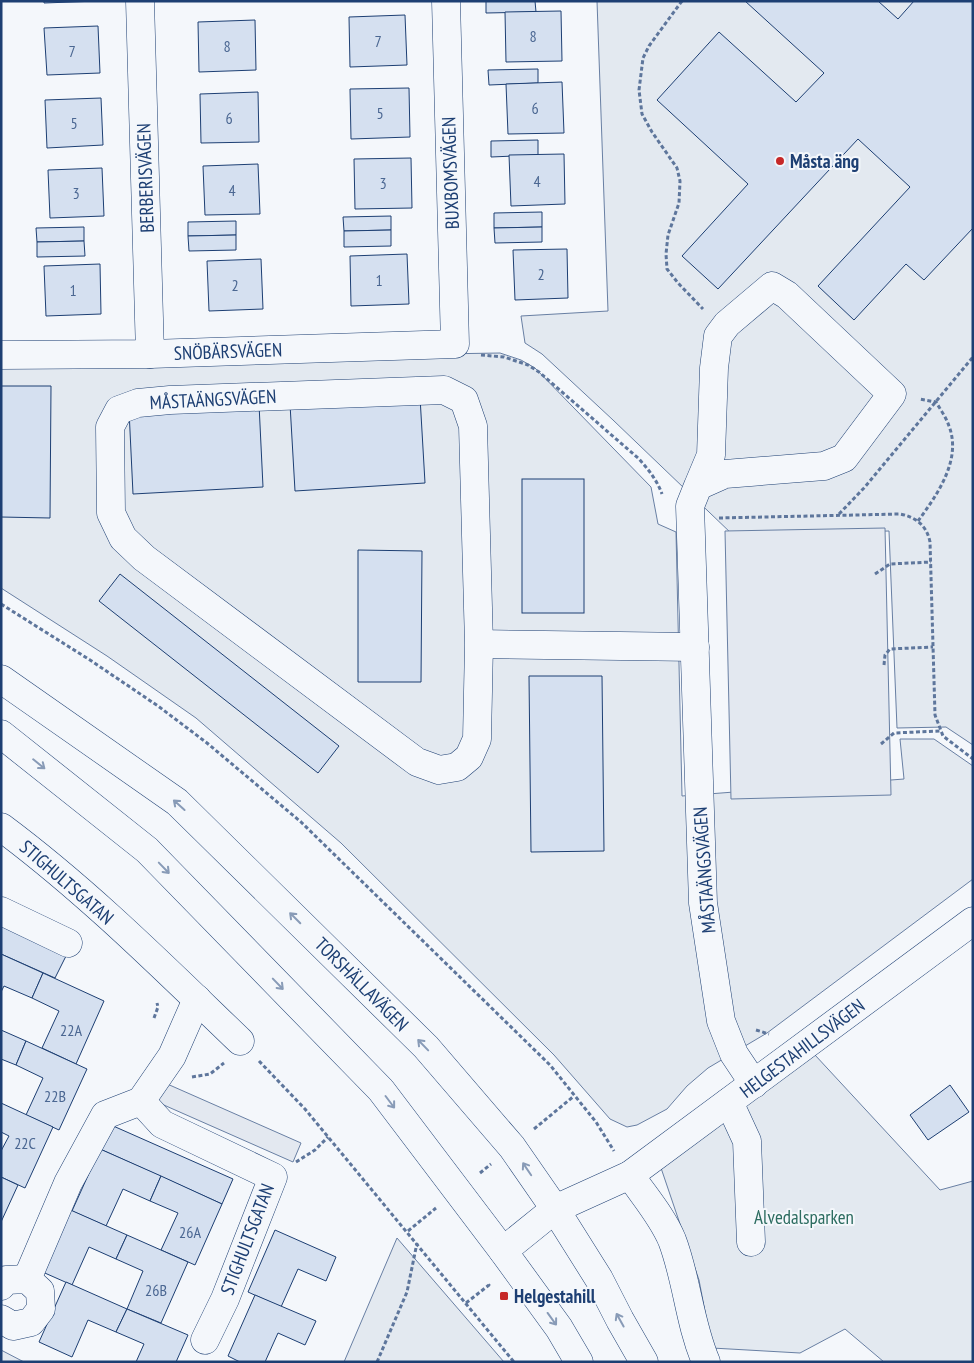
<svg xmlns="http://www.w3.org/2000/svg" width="974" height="1363" font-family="'PT Sans Narrow',sans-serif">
	<rect width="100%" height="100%" fill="#f4f7fb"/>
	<!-- green -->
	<g fill="#e3e9f0" stroke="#687fa3">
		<polygon points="597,1 973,1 973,745 946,727 897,728 889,531 733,535 613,420 542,354 525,343 521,316 608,311"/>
		<polygon points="500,353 521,360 535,368 651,487 658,524 676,532 682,796 904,779 900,739 934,739 973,766 973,879 767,1033 708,1068 687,1086 667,1109 637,1125 627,1127 610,1119 554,1055 341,843 196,718 107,656 1,588 1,361"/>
		<polygon points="815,1055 940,1190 973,1181 973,1362 884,1362 845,1329 800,1353 712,1348 699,1280 660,1165"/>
		<polygon points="397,1238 504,1362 344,1362"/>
		<polygon points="1,1350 24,1362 1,1362"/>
	</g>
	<!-- parking -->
	<g fill="#e3e8f0" stroke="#687fa3">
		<polygon points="885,528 891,795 731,799 725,531"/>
		<polygon points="165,1083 301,1143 293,1162 157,1102"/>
	</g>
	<!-- building -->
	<g fill="#d5e0f0" stroke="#1d3f73">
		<polygon points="44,1 98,1 44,3"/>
		<polygon points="486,1 535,1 536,12 486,13"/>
		<polygon points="745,1 878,1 898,19 914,1 973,1 973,228 924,280 906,264 854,320 818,286 910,187 858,139 718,289 682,256 748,184 657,100 719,32 796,102 824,73"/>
		<polygon points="561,11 562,61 506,62 505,12"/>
		<polygon points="405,15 407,65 350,67 349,17"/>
		<polygon points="255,20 256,70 199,72 198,22"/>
		<polygon points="98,26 100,73 47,75 44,28"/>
		<polygon points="538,69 538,83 489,85 488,70"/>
		<polygon points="562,82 564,133 508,134 506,84"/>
		<polygon points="409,88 410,137 351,139 350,89"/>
		<polygon points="258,92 259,142 201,143 200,94"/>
		<polygon points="101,98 103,145 47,148 45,100"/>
		<polygon points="538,140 538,155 491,157 491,141"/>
		<polygon points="564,154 565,204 511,206 509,155"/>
		<polygon points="411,158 412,208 355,209 354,159"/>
		<polygon points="258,164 260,214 205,215 203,166"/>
		<polygon points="102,168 104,216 50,218 48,170"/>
		<polygon points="542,212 542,227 494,228 494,213"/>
		<polygon points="391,216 391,230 344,231 343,217"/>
		<polygon points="236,221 236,235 188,236 188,222"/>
		<polygon points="84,227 84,241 37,242 36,228"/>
		<polygon points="542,227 542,242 495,243 494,228"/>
		<polygon points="391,230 391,246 344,247 344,231"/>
		<polygon points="236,235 236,250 189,251 188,236"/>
		<polygon points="84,241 85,256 37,257 37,242"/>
		<polygon points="567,249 568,298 515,300 513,250"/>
		<polygon points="407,254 409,304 351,306 350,256"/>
		<polygon points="261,259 263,309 209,311 207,261"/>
		<polygon points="100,264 101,314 46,316 44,266"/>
		<polygon points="1,386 51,386 50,518 1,517"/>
		<polygon points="420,397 425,483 295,491 290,404"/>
		<polygon points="259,404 263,487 133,494 129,410"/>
		<rect x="522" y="479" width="62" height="134"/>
		<polygon points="358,550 422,551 421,682 358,682"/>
		<polygon points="120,574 339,746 318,773 99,601"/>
		<polygon points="529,676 602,676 604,851 531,852"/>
		<polygon points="1,924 67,954 55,978 1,954"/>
		<polygon points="1,954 43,973 32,998 4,986 1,992"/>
		<polygon points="43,973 104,1001 76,1064 42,1048 59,1011 32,998"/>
		<polygon points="1,1030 26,1041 16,1065 1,1059"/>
		<polygon points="26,1041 87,1069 59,1130 26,1115 43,1078 16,1065"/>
		<polygon points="950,1085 969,1112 928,1140 910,1115"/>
		<polygon points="1,1103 53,1127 25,1188 1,1177 1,1151 9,1136 1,1132"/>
		<polygon points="111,1125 233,1179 222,1204 100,1149"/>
		<polygon points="100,1149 161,1176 150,1201 123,1189 106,1226 72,1211"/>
		<polygon points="161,1176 222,1204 195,1265 161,1250 178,1213 150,1201"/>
		<polygon points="1,1177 18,1185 1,1222"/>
		<polygon points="66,1208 127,1235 116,1259 89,1247 72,1285 38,1270"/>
		<polygon points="275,1230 336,1257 326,1281 298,1269 281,1307 248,1292"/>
		<polygon points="127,1235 188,1262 161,1323 127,1309 143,1271 116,1259"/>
		<polygon points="66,1282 127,1309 116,1332 88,1320 72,1357 39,1342"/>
		<polygon points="255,1295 316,1321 305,1345 278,1333 265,1362 240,1362 228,1356"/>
		<polygon points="127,1309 188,1335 176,1362 136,1362 144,1344 116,1332"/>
	</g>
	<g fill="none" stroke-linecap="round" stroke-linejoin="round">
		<defs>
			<g id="minor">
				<polyline points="140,1 150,354"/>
				<polyline points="1,355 150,354 455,344 446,1"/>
				<polyline points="698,486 711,455 714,368 718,336 727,324 772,286 787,295 892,394 844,458 824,466 725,474 698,486 690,506 703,903 721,1021 734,1054 754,1084"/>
				<polyline points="479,644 477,739 469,757 457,767 439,770 417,762 144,558 123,538 111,513 110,427 119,410 138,403 170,400 444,390 464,400 473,426 479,644 695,647"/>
				<path d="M 1,827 C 87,891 163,967 240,1041"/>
				<polyline points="1,911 68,943"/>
				<polyline points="141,1101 162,1124 273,1177 225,1299 205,1340"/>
				<polyline points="141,1101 172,1056 197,999"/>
				<polyline points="729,1102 747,1141 751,1242"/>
				<path d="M 630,1175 C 644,1196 662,1216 672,1240 C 687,1279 689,1322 706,1362"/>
				<polyline points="555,1209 630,1175 973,921"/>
				<polyline points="27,1279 68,1183 105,1115 141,1101"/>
				<polyline points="1,1286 6,1280 27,1279 40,1291 41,1309 31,1322 13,1326 1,1319"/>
			</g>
			<g id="major">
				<polyline points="1,679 177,802 426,1047 512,1147 555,1209 599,1279 620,1320 644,1362"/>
				<polyline points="1,734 147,850 381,1090 503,1251 559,1328 579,1362"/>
				<polyline points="503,1251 555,1209"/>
			</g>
		</defs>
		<!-- minor casing -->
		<use href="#minor" stroke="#1d3f73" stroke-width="29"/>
		<!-- major casing -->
		<use href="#major" stroke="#1d3f73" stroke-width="29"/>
		<!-- path -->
		<g stroke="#5e769c" stroke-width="3" stroke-dasharray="4 2.5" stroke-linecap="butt">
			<polyline points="682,1 649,46 643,58 639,90 642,114 652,132 677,168 680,181 679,203 668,235 666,254 667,269 678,283 703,309"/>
			<path d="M 481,355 L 504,357 L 528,365 L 539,372 L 638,458 C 648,469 657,480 662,494"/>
			<polyline points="839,514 864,488 973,357"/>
			<path d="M 719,518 L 900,514 C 916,517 927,526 930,542 L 935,715 L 943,736 L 973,759"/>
			<path d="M 918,521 C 937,495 962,460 949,426 C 946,417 940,409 936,402 L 919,399"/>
			<polyline points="875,574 890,564 931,562"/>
			<polyline points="1,604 90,660 158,706 207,743 301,822 550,1065 596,1122 614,1151"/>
			<polyline points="884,665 885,655 890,649 933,647"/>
			<polyline points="881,744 894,733 940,731"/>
			<polyline points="154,1018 158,1007 157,1003"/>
			<polyline points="756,1030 769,1034"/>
			<polyline points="259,1061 305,1109 514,1362"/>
			<polyline points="192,1077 210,1074 224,1063"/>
			<polyline points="534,1129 574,1096"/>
			<polyline points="296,1162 315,1150 328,1137"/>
			<polyline points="480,1173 491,1164"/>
			<polyline points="408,1231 436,1208"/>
			<polyline points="466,1303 489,1285 487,1283"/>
			<polyline points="377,1362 407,1292 417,1243"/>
		</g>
		<!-- minor -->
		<use href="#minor" stroke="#f4f7fb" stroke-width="28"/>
		<!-- major -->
		<use href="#major" stroke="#f4f7fb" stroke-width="28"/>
	</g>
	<!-- one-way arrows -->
	<defs><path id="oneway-shaft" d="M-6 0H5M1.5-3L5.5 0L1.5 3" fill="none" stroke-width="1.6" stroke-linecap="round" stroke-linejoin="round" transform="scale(1.25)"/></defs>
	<g stroke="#889bb7">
		<use href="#oneway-shaft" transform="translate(39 764) rotate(39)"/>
		<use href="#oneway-shaft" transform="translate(179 805) rotate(-138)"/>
		<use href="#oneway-shaft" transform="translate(164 868) rotate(46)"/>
		<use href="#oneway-shaft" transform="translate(295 918) rotate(-135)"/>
		<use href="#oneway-shaft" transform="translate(278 984) rotate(46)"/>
		<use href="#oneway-shaft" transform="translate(423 1045) rotate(-134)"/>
		<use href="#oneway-shaft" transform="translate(390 1102) rotate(53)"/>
		<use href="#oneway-shaft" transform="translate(527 1169) rotate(-124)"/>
		<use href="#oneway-shaft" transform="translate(552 1319) rotate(54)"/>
		<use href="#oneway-shaft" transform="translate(620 1320) rotate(-119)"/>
	</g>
	<!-- markers -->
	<g fill="#c62828" stroke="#f4f7fb" stroke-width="2">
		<circle cx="780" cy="161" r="5"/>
		<rect x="499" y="1291" width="10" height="10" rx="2.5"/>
	</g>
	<g text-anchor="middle" stroke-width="4" stroke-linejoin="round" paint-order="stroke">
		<!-- number labels -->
		<g font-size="16" fill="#4b6792">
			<text x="533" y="42">8</text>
			<text x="378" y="47">7</text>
			<text x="227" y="52">8</text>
			<text x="72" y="57">7</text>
			<text x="535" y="114">6</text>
			<text x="380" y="119">5</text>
			<text x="229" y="124">6</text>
			<text x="74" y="129">5</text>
			<text x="537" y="187">4</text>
			<text x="383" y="189">3</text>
			<text x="232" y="196">4</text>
			<text x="76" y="199">3</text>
			<text x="541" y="280">2</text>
			<text x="379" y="286">1</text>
			<text x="235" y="291">2</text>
			<text x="73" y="296">1</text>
			<text x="71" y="1036">22A</text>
			<text x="55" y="1102">22B</text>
			<text x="25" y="1149">22C</text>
			<text x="190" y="1238">26A</text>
			<text x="156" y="1296">26B</text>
		</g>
		<!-- poi labels -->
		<g font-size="19" font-weight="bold" fill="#1d3f73" stroke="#f4f7fb" text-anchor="start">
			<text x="790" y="168">Måsta äng</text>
			<text x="514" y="1303">Helgestahill</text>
		</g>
		<!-- street labels -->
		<g font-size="19" fill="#1d3f73" stroke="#f4f7fb">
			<text transform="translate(450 173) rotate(-92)" y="7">BUXBOMSVÄGEN</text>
			<text transform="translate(145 178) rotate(-92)" y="7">BERBERISVÄGEN</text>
			<text transform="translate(228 351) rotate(-2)" y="7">SNÖBÄRSVÄGEN</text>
			<text transform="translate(213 399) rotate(-3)" y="7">MÅSTAÄNGSVÄGEN</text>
			<text transform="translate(704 870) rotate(-94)" y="7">MÅSTAÄNGSVÄGEN</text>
			<text transform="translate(67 882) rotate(41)" y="7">STIGHULTSGATAN</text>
			<text transform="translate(362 984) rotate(45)" y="7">TORSHÄLLAVÄGEN</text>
			<text transform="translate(802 1048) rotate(-37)" y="7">HELGESTAHILLSVÄGEN</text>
			<text transform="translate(247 1239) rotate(-69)" y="7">STIGHULTSGATAN</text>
		</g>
		<!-- park labels -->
		<g font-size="19" fill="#2c6c60" stroke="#f4f7fb">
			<text x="804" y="1224">Alvedalsparken</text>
		</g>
	</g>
	<!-- border -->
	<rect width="974" height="1363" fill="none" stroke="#1d3f73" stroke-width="5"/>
</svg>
